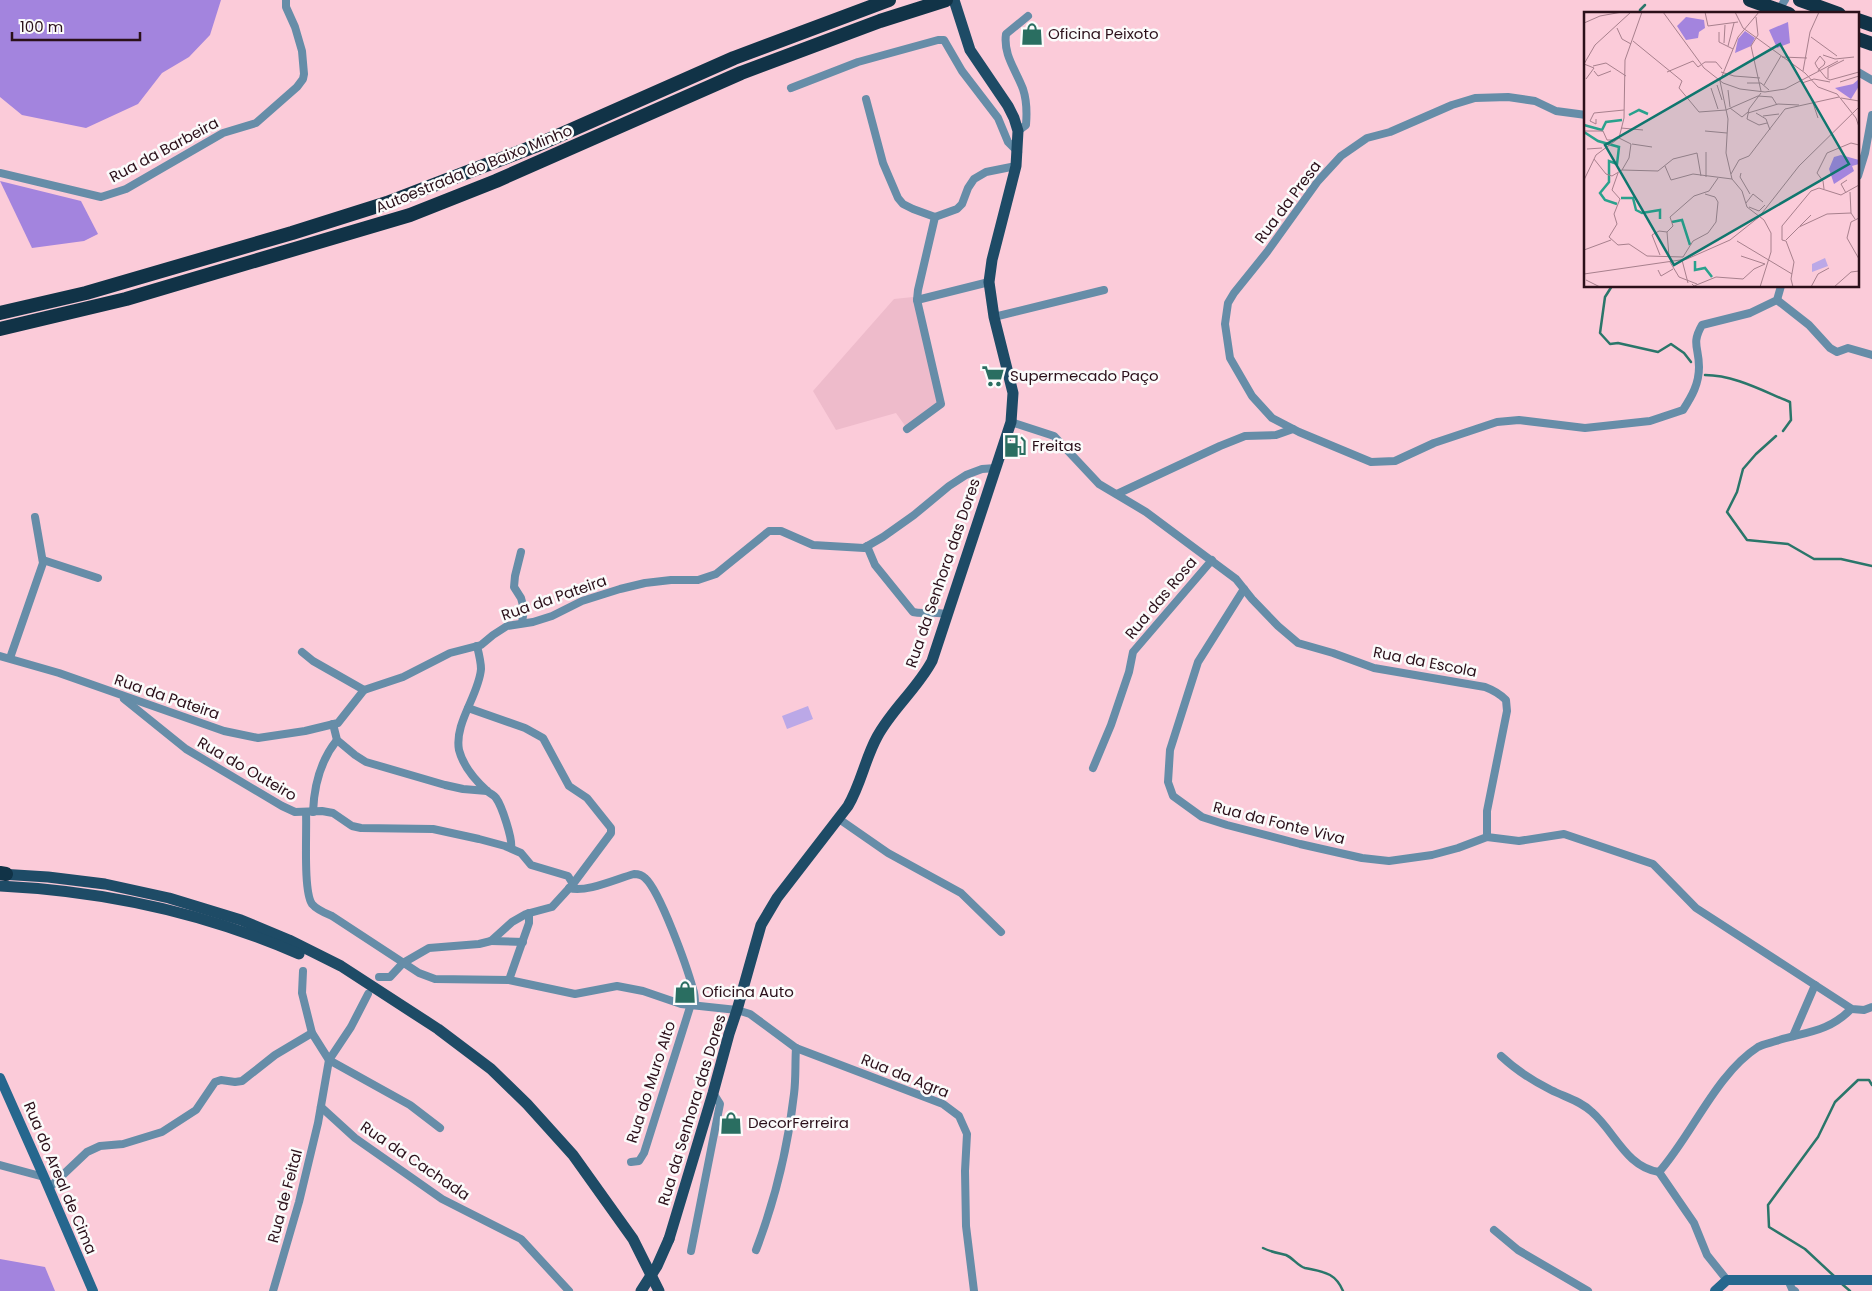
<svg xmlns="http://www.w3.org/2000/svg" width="1872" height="1291" font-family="Poppins,sans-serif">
	<rect width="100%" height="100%" fill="#fbcbd9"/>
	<!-- built -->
	<polygon fill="#eebbcb" points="913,297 938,402 906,427 896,413 836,430 813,391 894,299"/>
	<!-- green -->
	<polygon fill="#bba8e7" points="808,706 813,719 787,729 782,716"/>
	<!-- forest -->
	<g fill="#a384de">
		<polygon points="0,0 221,0 210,35 189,57 162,73 138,104 86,128 22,115 0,97"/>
		<polygon points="0,181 81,201 98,234 84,241 32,248"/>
		<polygon points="0,1259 45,1267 55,1291 0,1291"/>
	</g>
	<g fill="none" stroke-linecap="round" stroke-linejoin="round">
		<!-- stream -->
		<g stroke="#2a766a" stroke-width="2.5">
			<polyline points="1640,14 1640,10 1645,5"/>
			<polyline points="1612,286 1605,297 1600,333 1610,344 1618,343 1658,352 1671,344 1684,353 1691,362"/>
			<path d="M 1705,375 C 1734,375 1763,391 1790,402 L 1791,420 L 1783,431"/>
			<polyline points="1776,436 1756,454 1743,469 1737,492 1727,512 1747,540 1788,544 1814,559 1841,559 1872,566"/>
			<path d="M 1263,1248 C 1271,1252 1278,1253 1286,1255 C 1293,1258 1298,1266 1305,1268 C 1323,1272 1335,1272 1343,1291"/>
			<polyline points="1834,1276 1805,1249 1769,1227 1768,1205 1818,1137 1835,1102 1858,1080 1869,1080 1872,1085"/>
			<polyline points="1842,1284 1850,1291"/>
		</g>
		<!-- street -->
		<g stroke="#668da8" stroke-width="8">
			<polyline points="1777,13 1785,0"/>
			<polyline points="1858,72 1872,80"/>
			<polyline points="791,88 858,62 938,40 944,40 962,71 998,118 1008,142 1018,152"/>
			<polyline points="866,99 883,163 898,198 903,204 913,209 935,217 957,209 962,204 968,188 974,179 986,172 1016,166"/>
			<path d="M 1586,115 L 1556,111 L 1535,101 L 1508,97 L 1475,98 L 1452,105 L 1390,132 L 1367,138 L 1341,156 L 1318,181 L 1267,252 L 1234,293 L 1228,303 L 1225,324 L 1230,358 L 1252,396 L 1272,418 L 1299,432 L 1371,462 L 1395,461 L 1434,443 L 1497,422 L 1519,420 L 1585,428 L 1650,421 L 1683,410 C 1692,396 1699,384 1699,367 C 1699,347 1691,344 1702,325 L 1750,313 L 1777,300 L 1781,286"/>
			<path d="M 1018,131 L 1026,125 C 1027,113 1027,101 1023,89 C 1016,70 1003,55 1006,34 L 1028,16"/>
			<polyline points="0,173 101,197 126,189 223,133 256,123 297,87 303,79 304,74 302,51 295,27 286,7 286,0"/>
			<polyline points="1858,176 1865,153 1872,115"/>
			<polyline points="917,300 989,282"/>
			<polyline points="1777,300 1809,325 1830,348 1837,352 1848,348 1872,355"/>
			<polyline points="994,317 1104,290"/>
			<path d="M 1011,422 L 1054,436 L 1099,484 L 1146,512 L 1236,579 L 1252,599 L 1278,626 L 1298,643 L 1333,653 L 1374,668 L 1485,687 C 1493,690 1499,693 1506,700 L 1507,711 L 1487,811 L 1487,837"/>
			<polyline points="907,429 941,404 917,300 918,290 935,217"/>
			<polyline points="1117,494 1220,446 1245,436 1276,435 1293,429"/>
			<path d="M 867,546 L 875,565 L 913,612 C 925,615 936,610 948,615"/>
			<polyline points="521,552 515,576 514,587 521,598 524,609 522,623"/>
			<polyline points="43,560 98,578"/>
			<polyline points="1244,589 1198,662 1170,750 1168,782 1173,796 1202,817 1227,825 1300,844 1362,858 1389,861 1432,855 1458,848 1487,837 1519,841 1564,834 1653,864 1696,908 1852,1009 1864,1010 1872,1007"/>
			<path d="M 477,646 C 479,654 481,662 481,669 C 479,695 454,723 459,750 C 463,766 475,780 487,791 C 489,793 494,795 496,798 C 502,806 513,840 511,848"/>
			<polyline points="302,652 313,661 364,690"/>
			<polyline points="0,656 59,673 224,731 258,738 305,731 338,723 364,690 403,677 450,653 481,645 493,635 507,626 533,622 552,616 582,601 620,589 645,583 671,580 698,580 716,574 769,531 781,531 813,545 864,548 883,537 914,515 949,486 966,475 982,469 996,468"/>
			<polyline points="10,658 43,563 35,517"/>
			<polyline points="124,699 186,749 282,806 295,812 322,811 333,813 352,826 361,828 433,829 479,839 505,846 521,853 531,865 568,876 573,884"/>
			<polyline points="333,724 337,740 355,755 366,762 445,785 463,789 487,791"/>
			<polyline points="1093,768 1111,725 1129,672 1133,652 1212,560"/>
			<path d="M 313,812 C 314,785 320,761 337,740"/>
			<path d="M 306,813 C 307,831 303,891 312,904 C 317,910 325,913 332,916 L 419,973 L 435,979 L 509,980 L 575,994 L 617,986 L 643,991 L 681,1004 L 737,1010 L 750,1014 L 796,1048 L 943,1104 L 959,1116 L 967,1134 L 965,1171 L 966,1226 L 974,1291"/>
			<polyline points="839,819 888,853 961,893 1001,932"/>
			<path d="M 569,888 C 586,893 616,879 634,874 C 639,874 642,875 645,878 C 660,891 687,967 693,989 C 695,994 695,1000 695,1005"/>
			<polyline points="491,941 523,942"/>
			<polyline points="303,971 302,993 312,1033 329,1060 410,1105 440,1128"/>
			<polyline points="379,977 390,977 403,963 429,948 479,944 491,941 512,922 526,914 552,907 573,884 611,833 611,828 587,798 569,786 543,738 525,728 468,708"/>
			<polyline points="509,980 529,923 529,913"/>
			<polyline points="1793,1036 1815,985"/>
			<path d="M 1501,1056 C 1516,1070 1533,1081 1551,1090 C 1565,1097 1581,1101 1592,1112 C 1615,1132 1626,1167 1659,1172"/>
			<polyline points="321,1107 355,1138 442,1199 521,1239 569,1291"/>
			<polyline points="631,1162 639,1161 644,1153 691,1004"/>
			<polyline points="0,1165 44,1177"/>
			<polyline points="49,1188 87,1152 100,1146 123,1144 162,1132 196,1110 215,1082 221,1080 235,1082 242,1081 275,1055 312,1033"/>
			<polyline points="1494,1230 1518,1250 1588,1291"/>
			<path d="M 756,1250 C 775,1200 788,1147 794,1094 C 796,1079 795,1063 796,1048"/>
			<polyline points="691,1251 720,1104 713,1093"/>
			<path d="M 1727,1280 L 1707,1255 L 1694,1223 L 1659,1172 C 1692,1135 1716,1074 1758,1047 C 1763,1044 1770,1043 1776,1041 C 1805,1032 1829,1032 1851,1009"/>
			<polyline points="1788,1280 1792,1289 1795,1291"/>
			<polyline points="273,1291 299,1202 318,1123 329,1060 351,1027 368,994"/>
		</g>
		<!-- secondary -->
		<g stroke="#26678e" stroke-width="10">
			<polyline points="0,1078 44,1177 93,1291"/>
			<polyline points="1715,1291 1727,1280 1872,1280"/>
		</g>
		<!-- primary -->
		<g stroke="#1e4b66" stroke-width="11">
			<polyline points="0,874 48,877 105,884 169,898 241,920 289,940 341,966 438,1029 491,1069 527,1104 573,1155 633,1239 659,1291"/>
			<path d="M 0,886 C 103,891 205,913 299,954"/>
			<path d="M 669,1239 L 713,1093 L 729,1034 L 737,1010 L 761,925 L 777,898 L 848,806 C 861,784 865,759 877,737 C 892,709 917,689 932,661 L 1011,422 L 1013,393 L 994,317 L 989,282 L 992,260 L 1016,166 L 1018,131 L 1014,118 L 1008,106 L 970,50 L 954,0"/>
		</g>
		<!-- highway -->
		<g stroke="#113347" stroke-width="14">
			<polyline points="1800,0 1839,14"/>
			<polyline points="1858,20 1872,25"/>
			<polyline points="1858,39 1872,44"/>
			<polyline points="0,313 86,293 292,233 387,203 535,146 734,58 889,0"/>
			<polyline points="0,329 126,299 410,215 496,181 741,73 880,21 946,0"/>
			<polyline points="0,873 6,874"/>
		</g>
		<!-- primary-bridge -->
		<polyline stroke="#1e4b66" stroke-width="11" points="641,1291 657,1266 669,1239"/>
		<!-- highway-bridge -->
		<polyline stroke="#113347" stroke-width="14" points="1750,0 1789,14"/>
	</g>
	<!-- icons -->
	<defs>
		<symbol id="shop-bare" viewBox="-9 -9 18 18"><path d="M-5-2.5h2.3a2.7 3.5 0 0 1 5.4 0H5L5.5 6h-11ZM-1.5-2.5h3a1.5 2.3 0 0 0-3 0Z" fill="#2a6e61" stroke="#fbfbfb" stroke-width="2.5" paint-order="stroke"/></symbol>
		<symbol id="supermarket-bare" viewBox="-9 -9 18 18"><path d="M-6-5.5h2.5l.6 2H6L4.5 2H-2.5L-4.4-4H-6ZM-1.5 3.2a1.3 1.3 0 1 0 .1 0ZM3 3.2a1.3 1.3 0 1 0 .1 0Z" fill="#2a6e61" stroke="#fbfbfb" stroke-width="2.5" paint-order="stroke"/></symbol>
		<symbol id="fuel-bare" viewBox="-9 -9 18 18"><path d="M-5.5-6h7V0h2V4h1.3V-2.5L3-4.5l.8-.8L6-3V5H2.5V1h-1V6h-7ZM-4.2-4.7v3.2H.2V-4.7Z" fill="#2a6e61" stroke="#fbfbfb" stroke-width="2.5" paint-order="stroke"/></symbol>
	</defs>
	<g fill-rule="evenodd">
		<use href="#shop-bare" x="1016" y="18" width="32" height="32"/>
		<use href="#supermarket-bare" x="977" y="360" width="32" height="32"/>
		<use href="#fuel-bare" x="999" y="430" width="32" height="32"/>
		<use href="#shop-bare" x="669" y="976" width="32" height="32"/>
		<use href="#shop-bare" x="715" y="1107" width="32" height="32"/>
	</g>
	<g text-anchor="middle" stroke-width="5" stroke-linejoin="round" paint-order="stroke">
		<!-- poi labels -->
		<g font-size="15" fill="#2b101a" stroke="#fbfbfb" text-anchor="start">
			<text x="1048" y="39">Oficina Peixoto</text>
			<text x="1010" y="381">Supermecado Paço</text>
			<text x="1032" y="451">Freitas</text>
			<text x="702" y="997">Oficina Auto</text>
			<text x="748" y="1128">DecorFerreira</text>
		</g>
		<!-- street labels -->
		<g font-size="15" fill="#2b101a" stroke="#fbfbfb">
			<text transform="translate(164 150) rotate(-28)" y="5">Rua da Barbeira</text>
			<text transform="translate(474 169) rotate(-22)" y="5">Autoestrada do Baixo Minho</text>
			<text transform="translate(1288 202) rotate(-53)" y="5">Rua da Presa</text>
			<text transform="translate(943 573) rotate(-71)" y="5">Rua da Senhora das Dores</text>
			<text transform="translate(554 598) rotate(-19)" y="5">Rua da Pateira</text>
			<text transform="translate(1161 598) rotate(-50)" y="5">Rua das Rosa</text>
			<text transform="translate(1425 662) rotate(11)" y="5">Rua da Escola</text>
			<text transform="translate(167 697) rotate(19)" y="5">Rua da Pateira</text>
			<text transform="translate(247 769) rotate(30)" y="5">Rua do Outeiro</text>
			<text transform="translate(1279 823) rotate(14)" y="5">Rua da Fonte Viva</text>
			<text transform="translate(905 1076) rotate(22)" y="5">Rua da Agra</text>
			<text transform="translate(651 1082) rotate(-72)" y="5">Rua do Muro Alto</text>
			<text transform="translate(692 1110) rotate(-73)" y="5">Rua da Senhora das Dores</text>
			<text transform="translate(415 1161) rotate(34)" y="5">Rua da Cachada</text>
			<text transform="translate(60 1178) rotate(67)" y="5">Rua do Areal de Cima</text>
			<text transform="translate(285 1196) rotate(-75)" y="5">Rua de Feital</text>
		</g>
	</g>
	<!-- overview -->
	<g transform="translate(1584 12)">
		<rect width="275" height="275" fill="#fbcbd9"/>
		<path d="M 241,246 L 244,254 L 228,260 L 228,252 Z" fill="#bba8e7"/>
		<path d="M 102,5 L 120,8 L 121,16 L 115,20 L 114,26 L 102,28 L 93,14 ZM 204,10 L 206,31 L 193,36 L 185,18 ZM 161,19 L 171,26 L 167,34 L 151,41 L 154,27 ZM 275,67 L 275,74 L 267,87 L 251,76 L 269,72 ZM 257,143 L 275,148 L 275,152 L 268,154 L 270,159 L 250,172 L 245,157 L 250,145 Z" fill="#a384de"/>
		<path fill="none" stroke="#2aa18d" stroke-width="2.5" d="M 45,103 L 55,98 L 64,102M 0,113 L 18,118 L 22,110 L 38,108M 0,120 L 14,129 L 35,135 L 33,152 L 25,149 L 25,170 L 16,181 L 21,188 L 33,192M 37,186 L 49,186 L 52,198 L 58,201 L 76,198 L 76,207M 88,210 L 98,208 L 106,233M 111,249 L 111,258 L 121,256 L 128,265"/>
		<path fill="none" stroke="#a8808d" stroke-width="1" d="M 79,0 L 120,56 L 139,71 L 156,77 L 181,80 L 201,77 L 254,49M 121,0 L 124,14 L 154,10M 151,0 L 159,16 L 221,61 L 234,75 L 253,82 L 272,106 L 275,115M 175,0 L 154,25 L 136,69 L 144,107 L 142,141 L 148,167 L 158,179 L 163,195 L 180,208 L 187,221 L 187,240 L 176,275M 172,5 L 174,23 L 167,34 L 177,79M 0,11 L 16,4 L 38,0M 33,16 L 38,27 L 47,32M 135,20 L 135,30 L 149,37M 227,25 L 253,44M 49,29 L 98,69 L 95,76 L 115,100 L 142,98 L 174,84 L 188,85 L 193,93M 140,31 L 141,13M 144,34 L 150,11M 239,43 L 251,47 L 270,45M 198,45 L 223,46M 0,52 L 11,33 L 47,0M 0,52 L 10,56 L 2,67M 9,54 L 22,51 L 42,64M 10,59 L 14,64 L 27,59M 219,59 L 226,20 L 235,0M 234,59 L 236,56 L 240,53 L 241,50 L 236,44 L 231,51 L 233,55 L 238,61 L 242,66 L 246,68 L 275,60M 83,60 L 109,49 L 114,55 L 121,50 L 132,50 L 138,57M 137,60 L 150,64 L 176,66M 244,66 L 244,56 L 260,48M 256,70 L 275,64M 163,71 L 177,71 L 185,78M 218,71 L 230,67 L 246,70M 133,73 L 138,88M 180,73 L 197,44M 127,76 L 134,97M 144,78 L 146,95M 177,81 L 165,97 L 163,107 L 175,113 L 183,111M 257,86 L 275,89M 229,91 L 234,106M 146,96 L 158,105 L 164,100M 164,101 L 194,92 L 215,93M 172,101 L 182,107 L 186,118M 179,104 L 195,102M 12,107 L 12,112 L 6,109 L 10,101 L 40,98M 37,116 L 59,118M 1,119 L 19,119 L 23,128 L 28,128M 121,119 L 143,121M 35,126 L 47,132 L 45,146 L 38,158M 48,132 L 68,135M 3,137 L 18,136M 122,140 L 122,165M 10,147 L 22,162 L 28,164 L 38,158 L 74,159 L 89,147 L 113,141 L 117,164M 81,154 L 87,168 L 109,162 L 148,167M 34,161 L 28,178 L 36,187 L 30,202 L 33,212 L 25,225 L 34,233 L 45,232 L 63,244 L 99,245 L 109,229 L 124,221 L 132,210 L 134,190 L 131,185 L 121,182M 157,161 L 156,165 L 166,182M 147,162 L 155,148 L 165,144 L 201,97 L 255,85M 0,168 L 12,143 L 35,126 L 40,106 L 41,48 L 58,0M 240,177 L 239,169 L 233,161 L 243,141 L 267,131 L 275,133M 266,180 L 267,201 L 271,207M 262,181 L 257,172 L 263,168M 162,191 L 169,182 L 179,190M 165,195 L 175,199 L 181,193M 275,206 L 267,210 L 263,226 L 275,247M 216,214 L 227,203M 198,228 L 198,214 L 227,179 L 235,176 L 257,183 L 275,173M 198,228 L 202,229 L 210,250 L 207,267 L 209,275M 202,228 L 215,215 L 243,202 L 267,201M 153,229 L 208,262M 0,238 L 27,228M 76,243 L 68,223 L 75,219 L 83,220M 85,244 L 83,220 L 89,214 L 86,205 L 110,184 L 125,179 L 134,166M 157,244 L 181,252M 98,248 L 104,271M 86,250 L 95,265 L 113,272M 74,258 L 77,264 L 89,257M 0,262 L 103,247 L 146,228 L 175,205 L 215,154 L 275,95M 2,268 L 16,275M 108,272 L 110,274 L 132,265 L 159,267 L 170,257 L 181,252M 227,275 L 234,262 L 245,256M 250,275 L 267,260 L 275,259"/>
		<path fill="#0f766e" fill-opacity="0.15" stroke="#0f766e" stroke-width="2.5" d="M 196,32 L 265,152 L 90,253 L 21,133 Z"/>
		<rect width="275" height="275" fill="none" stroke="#2b101a" stroke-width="2.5"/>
	</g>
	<!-- scale -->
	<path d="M12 32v8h128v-8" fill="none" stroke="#2b101a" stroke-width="2.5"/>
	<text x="20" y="32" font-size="15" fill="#2b101a" stroke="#fbfbfb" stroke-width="4" paint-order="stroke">100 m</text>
</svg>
